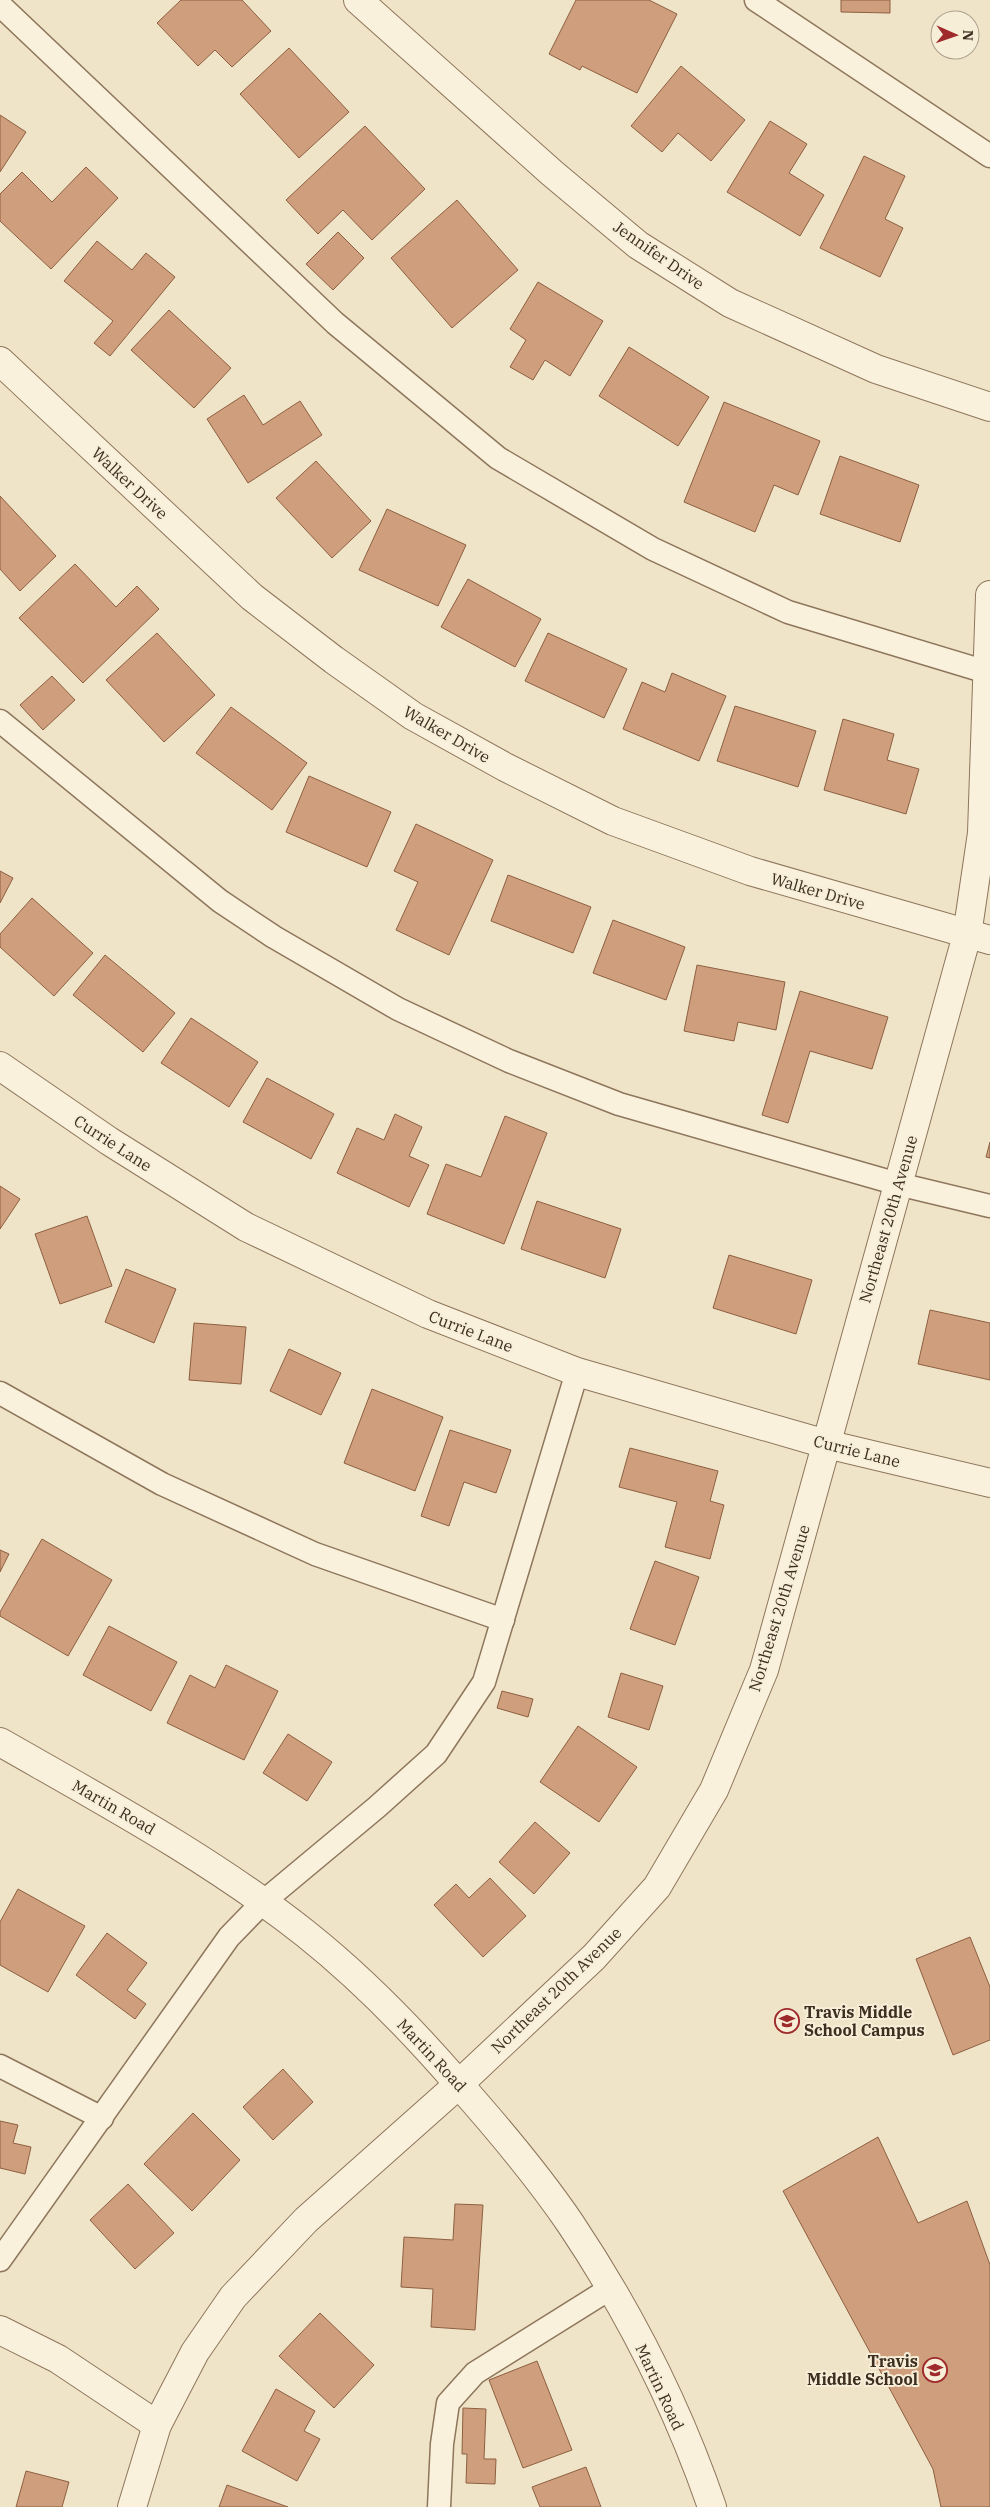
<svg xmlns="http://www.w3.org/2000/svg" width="990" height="2507" font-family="'IBM Plex Serif',serif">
	<rect width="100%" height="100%" fill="#f0e4c8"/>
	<!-- building -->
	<g fill="#cf9f7d" stroke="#8d5f41">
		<polygon points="181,0 242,0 271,31 232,67 215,50 198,66 157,23"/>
		<polygon points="576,0 649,0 677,14 637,93 582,66 580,70 549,54"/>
		<polygon points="841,0 890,0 890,13 841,12"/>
		<polygon points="289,48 349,112 299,158 240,94"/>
		<polygon points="681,66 745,120 711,161 678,133 662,152 631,126"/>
		<polygon points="0,115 26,132 0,172"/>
		<polygon points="770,121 807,144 789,173 824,195 800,236 727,192"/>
		<polygon points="365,126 425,189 372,240 343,210 318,234 286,200"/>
		<polygon points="864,156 905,176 885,219 903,228 880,277 820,248"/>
		<polygon points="86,167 118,198 51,269 0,221 0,194 22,172 52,202"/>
		<polygon points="457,200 518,270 452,328 391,258"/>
		<polygon points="338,232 364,258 333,290 306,264"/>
		<polygon points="97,241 132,270 146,253 175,277 110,356 94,343 113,321 64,281"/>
		<polygon points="538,282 603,321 570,376 545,360 533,380 510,367 526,340 510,329"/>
		<polygon points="169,310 231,368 194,408 131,350"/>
		<polygon points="629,347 709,397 678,446 599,396"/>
		<polygon points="244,395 263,425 300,401 322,435 248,483 207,419"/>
		<polygon points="724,402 820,441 798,495 774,485 755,532 684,502"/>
		<polygon points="840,456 919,485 900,542 820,514"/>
		<polygon points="316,461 371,521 332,558 276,498"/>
		<polygon points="0,496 56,556 20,591 0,569"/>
		<polygon points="387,509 466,545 438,606 359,570"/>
		<polygon points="75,564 116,607 137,586 159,609 83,683 19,618"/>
		<polygon points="468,579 541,619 515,667 441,627"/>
		<polygon points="157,633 215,695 164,742 106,680"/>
		<polygon points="548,633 627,669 604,718 525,681"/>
		<polygon points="672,673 726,696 699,761 623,729 642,682 665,692"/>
		<polygon points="52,676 75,700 43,730 20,705"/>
		<polygon points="735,706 816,731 798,787 717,761"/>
		<polygon points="231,707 307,763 272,810 196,753"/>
		<polygon points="843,719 894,734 887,760 919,769 906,814 824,790"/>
		<polygon points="309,776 391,812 367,867 286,832"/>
		<polygon points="416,824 493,860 449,955 396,930 418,882 394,871"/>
		<polygon points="0,871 13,878 0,903"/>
		<polygon points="508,875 591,907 573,953 491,921"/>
		<polygon points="32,898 93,953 54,996 0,947 0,934"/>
		<polygon points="613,920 685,947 666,1000 593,973"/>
		<polygon points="105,955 175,1013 143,1052 73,995"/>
		<polygon points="697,965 785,982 776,1030 738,1022 734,1041 684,1031"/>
		<polygon points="800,991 888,1017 872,1069 810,1051 788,1123 762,1115"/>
		<polygon points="191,1018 258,1062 229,1107 161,1063"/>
		<polygon points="267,1078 334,1114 311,1159 243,1122"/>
		<polygon points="395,1114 422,1127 409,1156 429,1165 409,1207 337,1173 357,1128 384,1140"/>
		<polygon points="505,1116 547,1133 504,1244 427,1214 446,1164 481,1177"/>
		<polygon points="990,1142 990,1158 986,1157"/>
		<polygon points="0,1186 20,1199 0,1229"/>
		<polygon points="537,1201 621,1229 605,1278 521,1249"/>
		<polygon points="87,1216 112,1286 60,1304 35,1234"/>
		<polygon points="729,1255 812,1280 796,1334 713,1308"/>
		<polygon points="126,1269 176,1289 154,1343 105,1322"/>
		<polygon points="930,1310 990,1323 990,1380 918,1364"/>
		<polygon points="194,1323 246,1327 241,1384 189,1380"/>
		<polygon points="289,1349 341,1373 321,1415 270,1391"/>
		<polygon points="372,1389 443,1417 415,1491 344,1463"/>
		<polygon points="450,1430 511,1450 496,1493 464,1482 449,1526 421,1516"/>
		<polygon points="630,1448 718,1471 710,1501 724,1505 710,1559 665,1547 677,1502 619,1487"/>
		<polygon points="42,1539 112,1580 68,1656 0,1616 0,1612"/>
		<polygon points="0,1550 9,1554 0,1572"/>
		<polygon points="655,1561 699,1577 675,1645 630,1629"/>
		<polygon points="109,1626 177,1662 151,1711 83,1675"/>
		<polygon points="226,1665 278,1691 244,1760 167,1723 190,1675 215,1688"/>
		<polygon points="621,1673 663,1686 649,1730 608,1717"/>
		<polygon points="502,1691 533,1699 528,1717 497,1708"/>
		<polygon points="578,1726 637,1767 599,1822 540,1782"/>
		<polygon points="288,1734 332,1762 307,1801 263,1773"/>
		<polygon points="535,1822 570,1853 534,1894 499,1862"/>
		<polygon points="490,1878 526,1916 483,1957 434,1905 456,1884 469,1898"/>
		<polygon points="18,1889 85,1926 48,1992 0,1965 0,1922"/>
		<polygon points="107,1933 147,1963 127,1990 146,2004 135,2019 76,1975"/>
		<polygon points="970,1937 990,1987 990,2040 953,2055 916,1959"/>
		<polygon points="283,2069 313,2102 273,2140 243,2107"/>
		<polygon points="193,2113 240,2160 192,2211 144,2164"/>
		<polygon points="0,2121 18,2125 13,2143 31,2147 25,2174 0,2168"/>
		<polygon points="878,2137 918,2223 967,2201 990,2265 990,2507 941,2507 933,2469 783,2191"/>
		<polygon points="128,2184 174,2233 135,2269 90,2220"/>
		<polygon points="455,2204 483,2205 475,2330 431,2327 433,2289 401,2287 404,2237 453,2240"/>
		<polygon points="320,2313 374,2365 334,2408 279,2356"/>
		<polygon points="537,2361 572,2450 523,2468 489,2380"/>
		<polygon points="276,2389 315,2411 304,2431 320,2439 297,2481 242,2451"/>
		<polygon points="463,2408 486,2409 484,2459 496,2459 495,2484 466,2483 467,2454 462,2454"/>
		<polygon points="586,2467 601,2507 540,2507 532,2487"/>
		<polygon points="26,2471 69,2482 62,2507 16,2507"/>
		<polygon points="227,2485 288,2507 219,2507"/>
	</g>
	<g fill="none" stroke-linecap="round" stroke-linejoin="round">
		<defs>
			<g id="service">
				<polyline points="756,0 990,156"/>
				<polyline points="0,5 335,323 498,458 653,549 788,612 990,673"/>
				<polyline points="0,721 220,901 274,937 398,1009 509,1061 619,1104 898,1184 990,1206"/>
				<polyline points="0,1393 162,1484 315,1554 503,1620"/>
				<polyline points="0,2066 102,2118"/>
				<polyline points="0,2260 229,1937 263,1902 377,1807 436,1754 484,1682 577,1372"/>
				<polyline points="439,2507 442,2444 448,2403 475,2373 611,2288"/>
			</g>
			<g id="minor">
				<polyline points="358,0 552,173 638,245 730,303 876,369 990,407"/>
				<polyline points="0,361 252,597 334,660 413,716 505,767 613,821 750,871 990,940"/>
				<polyline points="0,1066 109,1141 246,1227 428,1314 577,1372 826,1444 990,1483"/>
				<polyline points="0,2330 58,2359 157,2425"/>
				<polyline points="132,2507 157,2425 195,2352 233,2297 306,2220 459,2084"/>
			</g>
			<g id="tertiary">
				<path d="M 0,1742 C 105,1802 211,1859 306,1934 C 360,1977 410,2028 456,2081 C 496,2126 536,2173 570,2223 C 629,2311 678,2408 712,2507"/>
				<polyline points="459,2084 594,1957 657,1887 714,1790 764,1670 967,935 982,833 990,595"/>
			</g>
		</defs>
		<!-- service casing -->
		<use href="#service" stroke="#8d765c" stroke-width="25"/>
		<!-- minor casing -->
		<use href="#minor" stroke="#8d765c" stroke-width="30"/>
		<!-- tertiary casing -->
		<use href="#tertiary" stroke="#8d765c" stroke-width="30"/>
		<!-- service -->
		<use href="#service" stroke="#faf1dc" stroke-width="22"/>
		<!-- minor -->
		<use href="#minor" stroke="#faf1dc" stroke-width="28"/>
		<!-- tertiary -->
		<use href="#tertiary" stroke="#faf1dc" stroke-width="28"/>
	</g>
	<!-- icons -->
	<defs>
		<symbol id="school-ring" viewBox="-11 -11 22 22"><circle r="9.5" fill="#f7eed8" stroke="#9e2a2b" stroke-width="1.5"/><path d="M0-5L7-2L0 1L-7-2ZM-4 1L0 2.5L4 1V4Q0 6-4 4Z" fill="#9e2a2b"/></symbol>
	</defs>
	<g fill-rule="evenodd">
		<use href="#school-ring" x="773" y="2007" width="28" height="28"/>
		<use href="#school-ring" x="921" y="2356" width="28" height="28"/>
	</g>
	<g text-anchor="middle" stroke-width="4" stroke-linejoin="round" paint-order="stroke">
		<!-- street labels -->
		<g font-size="16" fill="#3d2e20" stroke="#f7eed8">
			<text transform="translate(659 255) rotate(35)" y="6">Jennifer Drive</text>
			<text transform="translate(130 483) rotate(43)" y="6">Walker Drive</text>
			<text transform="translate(447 734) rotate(30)" y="6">Walker Drive</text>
			<text transform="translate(818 891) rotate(16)" y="6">Walker Drive</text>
			<text transform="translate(113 1143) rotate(33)" y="6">Currie Lane</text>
			<text transform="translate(888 1219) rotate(-74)" y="6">Northeast 20th Avenue</text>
			<text transform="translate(471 1331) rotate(21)" y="6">Currie Lane</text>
			<text transform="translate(857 1451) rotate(14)" y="6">Currie Lane</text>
			<text transform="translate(779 1608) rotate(-73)" y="6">Northeast 20th Avenue</text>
			<text transform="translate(114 1807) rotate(30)" y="6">Martin Road</text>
			<text transform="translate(556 1990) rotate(-44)" y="6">Northeast 20th Avenue</text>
			<text transform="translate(432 2055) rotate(47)" y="6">Martin Road</text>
			<text transform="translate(660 2387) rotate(65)" y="6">Martin Road</text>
		</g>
		<!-- poi labels -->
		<g font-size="16" font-weight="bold" fill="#3d2e20" stroke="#f7eed8" text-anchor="start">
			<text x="804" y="2018">Travis Middle<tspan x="804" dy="18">School Campus</tspan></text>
			<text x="918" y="2367" text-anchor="end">Travis<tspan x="918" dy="18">Middle School</tspan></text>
		</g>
	</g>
	<!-- north arrow -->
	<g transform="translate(955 35) rotate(92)"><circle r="24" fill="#f7eed8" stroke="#ada18e"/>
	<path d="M0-4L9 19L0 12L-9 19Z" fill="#9e2a2b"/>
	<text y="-8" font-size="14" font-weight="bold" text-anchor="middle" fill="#3d2e20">N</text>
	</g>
</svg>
